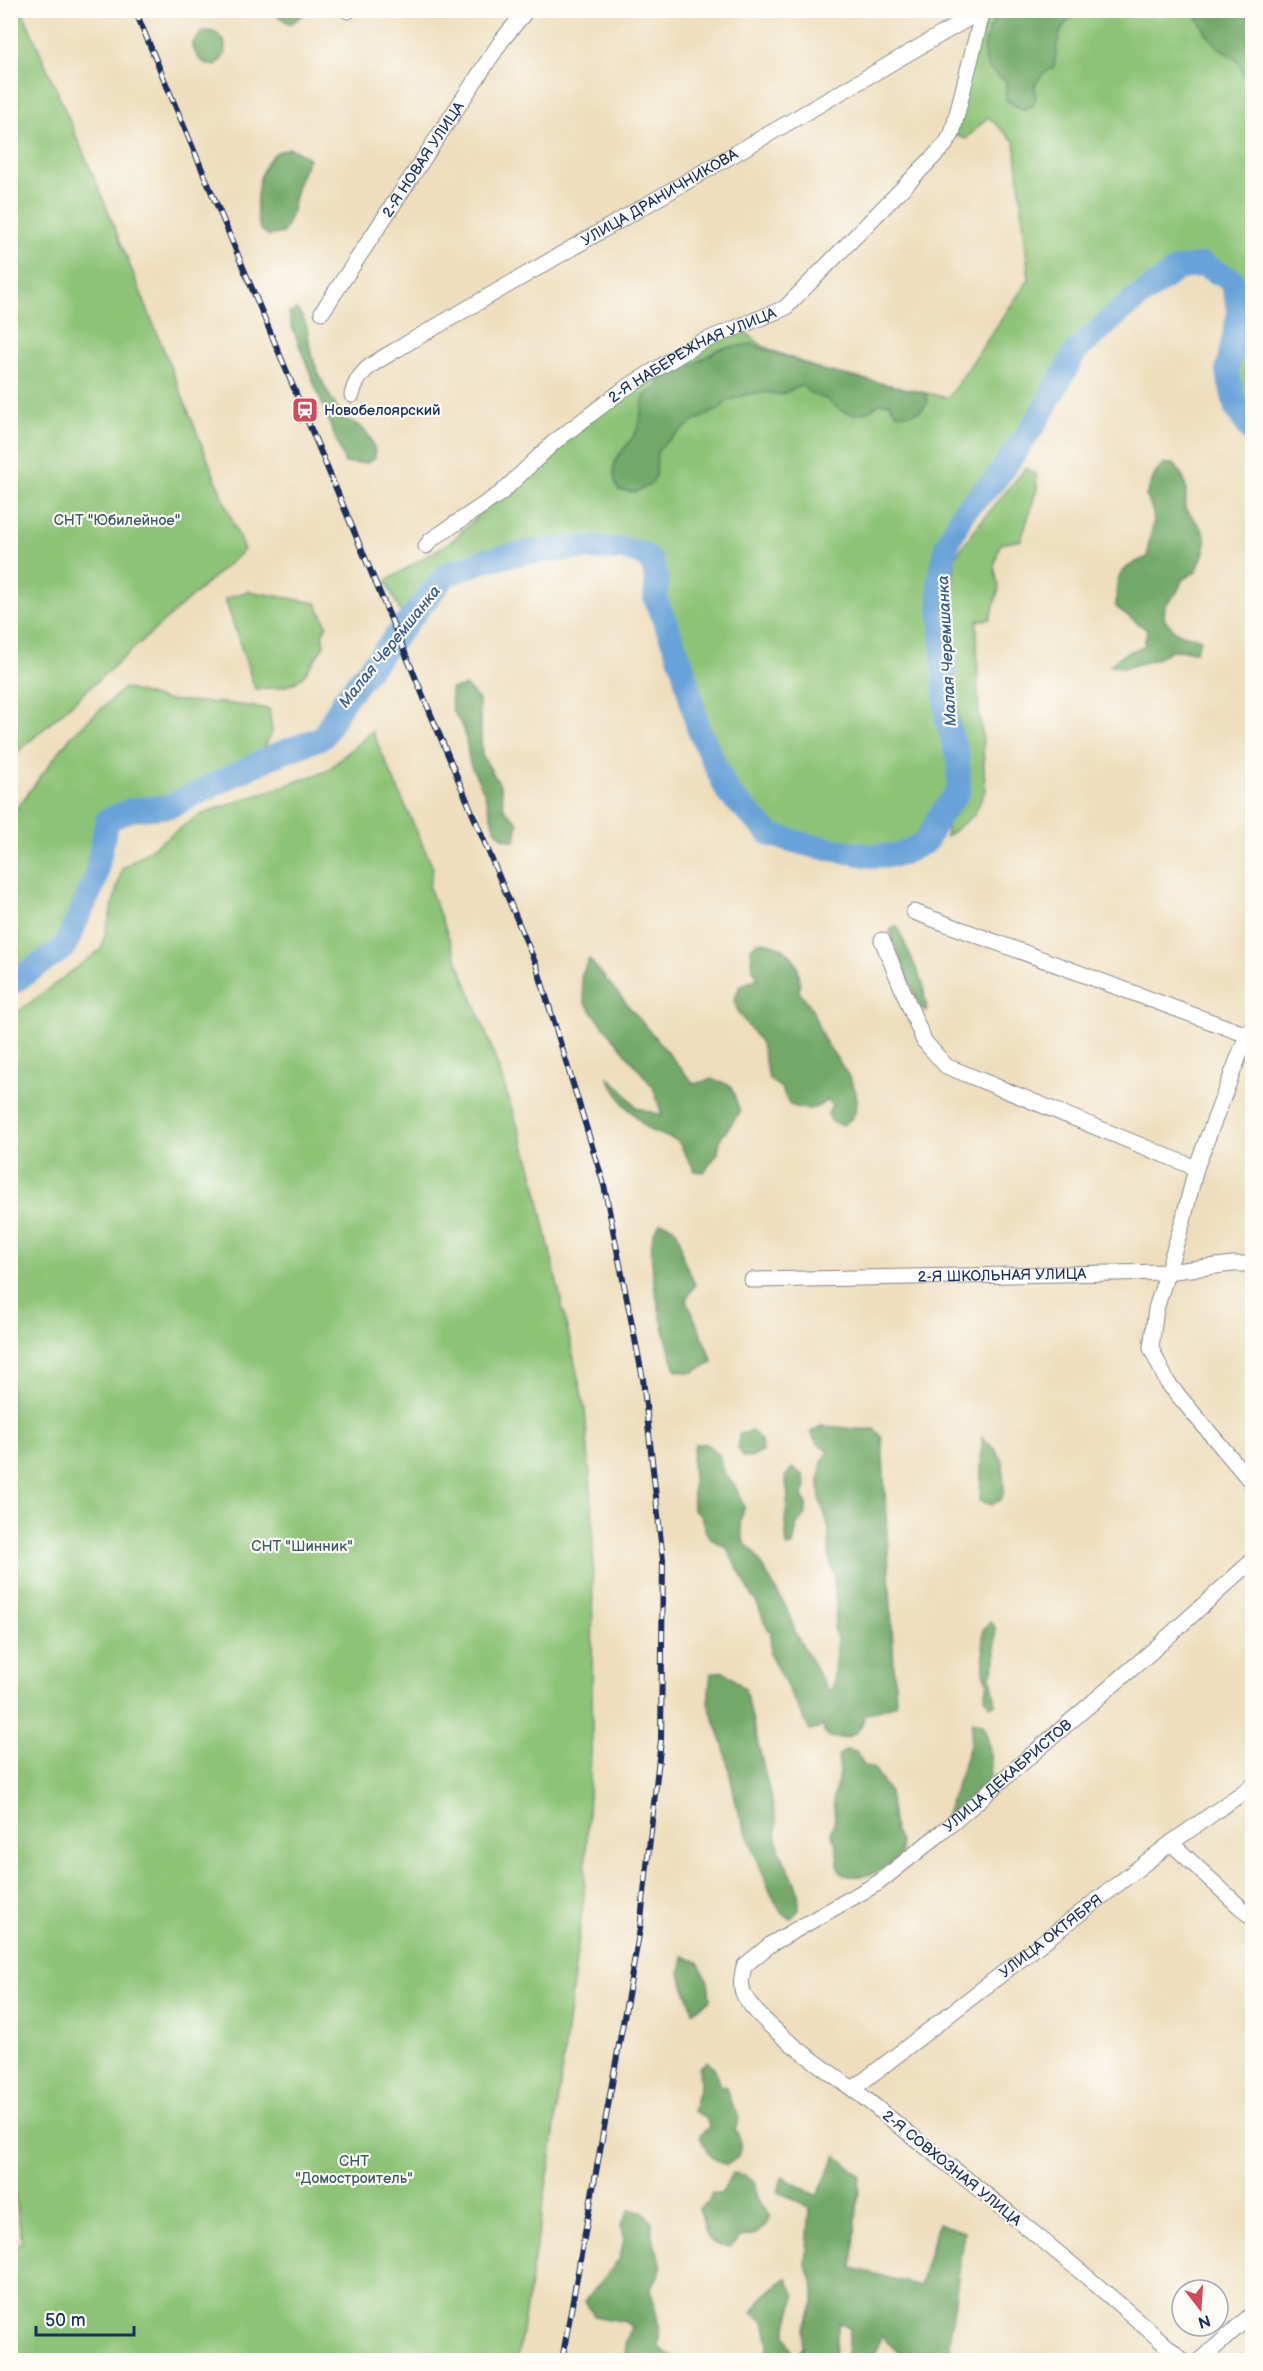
<svg xmlns="http://www.w3.org/2000/svg" width="1263" height="2371" font-family="'Balsamiq Sans',sans-serif">
	<rect width="100%" height="100%" fill="#fdfcf7"/>
	<filter id="ink" filterUnits="userSpaceOnUse"><feTurbulence type="fractalNoise" baseFrequency=".0167" numOctaves="2"/><feDisplacementMap in="SourceGraphic" scale="12" xChannelSelector="R" yChannelSelector="G"/><feConvolveMatrix kernelMatrix="1 2 1 2 8 2 1 2 1" color-interpolation-filters="sRGB"/></filter>
	<filter id="wash" filterUnits="userSpaceOnUse"><feTurbulence type="fractalNoise" baseFrequency=".008" numOctaves="4" result="noise"/><feDisplacementMap in="SourceGraphic" scale="24" xChannelSelector="R" yChannelSelector="G"/><feGaussianBlur stdDeviation="1.35" result="paint"/><feColorMatrix in="noise" values="0 0 0 0 0 0 0 0 0 0 0 0 0 0 0 0 0 1.4 0 .05"/><feComposite in="paint" operator="in"/></filter>
	<g filter="url(#wash)">
		<rect width="100%" height="100%" fill="#eedebd"/>
		<!-- green -->
		<g fill="#8dc376" stroke="#54796a" stroke-width="1.5">
			<polygon points="22,10 102,196 244,550 11,758 10,11"/>
			<polygon points="983,11 1252,11 1252,432 1236,408 1227,371 1234,344 1236,300 1232,280 1203,265 1177,269 1123,309 1076,351 1038,419 996,479 963,512 946,547 939,581 947,722 958,758 959,790 938,818 926,842 899,855 871,856 813,846 771,835 723,783 698,728 682,664 655,598 657,580 652,564 643,554 624,549 582,548 530,552 486,560 477,555 443,566 401,613 386,581 453,540 553,443 624,389 739,327 764,347 821,370 948,398 1029,279 1015,142 988,117 966,139 952,134"/>
			<polygon points="1026,468 1036,474 1037,489 1021,540 1000,544 994,566 999,589 990,619 977,621 978,703 983,742 985,791 974,815 946,837 948,819 967,789 966,755 959,720 954,666 952,611 955,557 975,529"/>
			<path d="M 248,591 L 316,603 L 327,625 L 322,634 L 324,645 C 300,683 301,687 255,689 L 225,599 Z"/>
			<polygon points="124,688 165,700 224,703 269,709 272,732 265,747 216,784 171,806 131,810 107,820 94,883 64,948 11,984 11,816 71,736"/>
			<polygon points="372,731 433,868 429,887 491,1046 532,1169 585,1409 593,1520 592,1734 584,1897 550,2164 517,2360 11,2360 11,2250 22,2241 10,2166 11,1017 101,949 122,869 201,814 327,771"/>
		</g>
		<!-- forest -->
		<g fill="#72a967" stroke="#466c62" stroke-width="1.5">
			<path d="M 1003,10 L 1092,11 C 1057,16 1058,38 1054,67 L 1042,75 L 1034,86 L 1036,98 L 1033,105 L 1024,110 L 1006,100 L 1006,81 C 1000,77 990,72 987,65 C 979,49 990,22 1003,10 Z"/>
			<polygon points="271,11 304,11 303,15 290,24"/>
			<polygon points="1174,11 1241,11 1252,21 1252,80 1243,73 1239,62 1217,46 1206,33 1194,12"/>
			<path d="M 203,31 L 214,32 L 224,40 L 226,53 L 216,66 C 201,63 197,60 192,44 Z"/>
			<path d="M 290,148 L 309,158 C 306,166 301,173 299,181 C 293,201 294,213 283,233 L 269,236 L 260,229 C 254,207 255,173 273,155 C 277,151 284,150 290,148 Z"/>
			<path d="M 297,310 C 309,323 307,332 310,348 C 315,370 329,396 341,415 C 344,420 347,420 352,422 C 368,430 375,441 375,458 L 367,463 L 345,463 L 291,324 L 289,313 Z"/>
			<path d="M 752,344 L 821,370 L 925,393 L 928,402 C 919,415 910,415 896,413 L 890,403 L 880,403 C 868,414 851,418 837,408 C 833,406 830,401 826,399 C 812,394 814,398 802,385 L 780,395 L 767,392 L 748,394 L 725,402 L 720,409 L 694,421 L 665,443 L 657,452 L 656,475 L 652,483 L 636,492 L 619,490 C 604,460 623,455 636,432 C 642,422 640,407 645,395 L 657,388 L 663,374 L 683,371 L 719,349 Z"/>
			<path d="M 1164,464 L 1174,464 C 1188,481 1187,488 1185,509 C 1209,535 1211,539 1196,572 L 1183,579 L 1177,592 L 1165,606 L 1164,619 L 1176,632 L 1201,639 L 1196,651 L 1171,650 L 1157,659 L 1125,668 L 1110,665 L 1124,654 L 1144,646 L 1147,630 L 1116,607 C 1116,576 1117,569 1148,557 C 1146,528 1163,527 1146,496 L 1155,474 Z"/>
			<polygon points="466,686 479,700 482,755 501,787 504,809 518,822 515,841 503,838 495,829 484,792 470,764 464,729 452,710 451,689"/>
			<path d="M 897,926 L 923,984 L 927,1011 L 921,1009 C 910,983 898,957 890,930 Z"/>
			<path d="M 758,942 C 789,943 803,963 799,992 C 816,1009 814,1021 825,1041 C 836,1060 868,1091 853,1116 C 852,1119 846,1123 843,1125 C 834,1124 831,1123 828,1114 L 832,1105 L 826,1100 C 816,1112 804,1110 790,1105 L 781,1088 L 769,1079 L 761,1043 L 739,1014 L 734,1001 L 740,986 L 758,978 L 753,969 L 751,948 Z"/>
			<polygon points="589,959 694,1084 713,1079 731,1086 740,1112 720,1139 718,1153 704,1172 695,1171 678,1141 649,1130 623,1103 607,1076 620,1087 637,1108 662,1115 653,1087 585,1003 581,977"/>
			<path d="M 660,1223 C 681,1223 680,1243 683,1258 C 686,1267 692,1276 695,1285 L 686,1299 L 713,1362 L 691,1373 L 676,1370 C 665,1338 646,1267 653,1235 C 654,1231 658,1227 660,1223 Z"/>
			<path d="M 821,1426 C 840,1426 854,1431 874,1429 L 882,1437 L 896,1704 L 864,1715 C 863,1735 843,1743 825,1735 L 822,1725 L 818,1729 L 810,1731 L 770,1654 L 771,1632 C 761,1623 763,1610 754,1599 L 726,1547 C 708,1539 706,1536 701,1516 L 693,1510 C 692,1499 694,1488 693,1476 C 692,1463 691,1457 695,1444 L 706,1444 L 719,1455 L 723,1472 L 735,1486 L 744,1507 L 740,1522 L 744,1543 L 754,1552 L 787,1609 L 796,1634 L 829,1692 L 833,1686 L 834,1671 L 837,1640 L 834,1629 L 836,1610 L 834,1573 L 829,1557 L 829,1528 L 820,1499 L 819,1480 L 822,1462 L 829,1450 L 819,1445 L 810,1433 Z"/>
			<polygon points="752,1431 761,1440 762,1452 750,1458 744,1457 738,1448 739,1434"/>
			<polygon points="982,1437 995,1449 1003,1463 1004,1491 1001,1500 991,1505 980,1501"/>
			<polygon points="792,1468 803,1475 806,1486 802,1497 806,1502 806,1513 797,1524 793,1546 787,1547 785,1521 788,1496 785,1477"/>
			<polygon points="990,1622 995,1627 996,1660 991,1677 996,1704 990,1706 985,1698 988,1682 984,1672 983,1630"/>
			<path d="M 724,1671 L 745,1689 L 777,1823 C 774,1852 787,1861 796,1886 C 799,1893 799,1903 799,1910 L 791,1918 L 782,1914 L 771,1894 L 738,1811 L 723,1744 L 708,1703 L 711,1673 Z"/>
			<path d="M 972,1721 L 983,1724 C 989,1740 997,1774 984,1787 C 980,1792 973,1794 968,1798 C 960,1806 958,1810 946,1814 L 970,1746 Z"/>
			<path d="M 846,1750 L 857,1752 L 864,1766 L 873,1767 L 889,1792 L 894,1830 L 900,1842 L 901,1856 C 880,1871 870,1880 844,1875 L 839,1869 L 836,1844 L 831,1833 L 835,1818 L 833,1799 L 840,1772 L 838,1756 Z"/>
			<polygon points="683,1956 698,1962 708,1981 710,2000 693,2011 680,1974"/>
			<path d="M 708,2062 L 715,2070 L 721,2086 L 727,2087 L 730,2100 L 739,2118 L 735,2130 C 742,2139 741,2147 738,2157 L 727,2165 C 711,2159 706,2152 700,2136 L 709,2127 L 706,2117 L 693,2111 L 700,2085 L 699,2067 Z"/>
			<path d="M 836,2155 L 860,2176 L 852,2268 L 920,2286 L 938,2223 L 964,2232 L 949,2345 L 954,2355 L 954,2360 C 914,2361 909,2367 881,2335 L 874,2360 L 846,2360 L 850,2329 L 839,2322 L 834,2360 L 763,2360 L 769,2344 L 764,2321 L 752,2313 C 762,2298 770,2288 787,2278 L 795,2296 L 785,2334 L 795,2358 L 803,2347 L 804,2329 L 814,2303 L 814,2287 L 806,2264 L 810,2209 L 795,2199 L 778,2192 L 782,2177 L 817,2196 Z"/>
			<path d="M 732,2173 L 745,2175 L 755,2183 L 757,2199 L 770,2217 C 764,2231 755,2236 740,2237 L 730,2247 C 702,2246 707,2231 699,2208 L 708,2202 L 712,2193 L 721,2194 Z"/>
			<path d="M 629,2210 L 642,2211 L 652,2223 C 652,2227 651,2233 652,2237 C 658,2262 670,2261 651,2287 C 653,2310 662,2321 658,2347 L 674,2358 L 674,2360 L 626,2360 L 625,2345 L 631,2327 L 625,2322 L 594,2316 L 585,2301 L 619,2260 L 624,2240 L 621,2227 Z"/>
		</g>
		<g fill="none" stroke-linecap="round" stroke-linejoin="round">
			<!-- river -->
			<polyline stroke="#68a2d8" stroke-width="24" points="10,984 64,948 94,883 107,820 131,810 171,806 273,756 323,737 343,701 446,575 486,560 530,552 582,548 624,549 643,554 652,563 657,580 655,598 682,664 698,728 728,793 771,835 813,846 871,856 899,855 926,842 938,818 959,790 958,758 947,722 939,581 946,547 963,512 996,479 1038,419 1076,351 1123,309 1177,269 1203,265 1232,280 1239,312 1227,371 1236,408 1252,432"/>
		</g>
	</g>
	<g filter="url(#ink)">
		<g fill="none" stroke-linecap="round" stroke-linejoin="round">
			<defs>
				<g id="minor">
					<polyline points="348,11 349,10"/>
					<path id="s1" d="M 322,312 L 502,40 L 527,10"/>
					<path id="s2" d="M 352,395 C 358,366 383,359 406,344 L 983,10"/>
					<path id="s3" d="M 426,546 L 431,540 L 501,493 L 553,443 L 624,389 L 699,343 L 785,308 L 945,145 L 952,134 L 983,10"/>
					<polyline points="914,912 1247,1035 1252,1040"/>
					<polyline points="882,940 924,1041 946,1066 1196,1168"/>
					<polyline points="1252,1028 1247,1035 1196,1168 1183,1221 1156,1309 1151,1348 1167,1382 1252,1483"/>
					<path id="s4" d="M 752,1280 L 1166,1272 L 1233,1264 L 1252,1264"/>
					<polyline points="1171,1843 1252,1918"/>
					<path id="s5" d="M 853,2089 L 1171,1843 L 1252,1786"/>
					<path id="s6" d="M 1182,2360 C 1082,2268 973,2185 867,2100 C 833,2073 767,2032 745,1997 C 739,1987 742,1977 744,1966 L 771,1944 L 878,1883 L 942,1832 L 1151,1652 L 1252,1561"/>
					<polyline points="1201,2360 1252,2314"/>
				</g>
			</defs>
			<!-- minor casing -->
			<use href="#minor" stroke="#84868e" stroke-width="17"/>
			<!-- minor -->
			<use href="#minor" stroke="#fff" stroke-width="15"/>
			<defs>
				<polyline id="rail" points="135,10 537,967 604,1185 643,1379 663,1560 661,1740 640,1929 562,2360"/>
			</defs>
			<!-- rail casing -->
			<use href="#rail" stroke="#1b2f5e" stroke-width="6"/>
			<!-- rail -->
			<use href="#rail" stroke="#fdfcf7" stroke-width="4" stroke-dasharray="11" stroke-linecap="butt"/>
		</g>
	</g>
	<!-- icons -->
	<defs>
		<symbol id="station-square" viewBox="-11 -11 22 22"><rect x="-9" y="-9" width="18" height="18" rx="4" fill="#d1495b" stroke="#fdfcf7"/><path d="M-3-6H3Q5-6 5-4V2Q5 4 3 4L4.5 6H3L1.5 4h-3L-3 6H-4.5L-3 4Q-5 4-5 2V-4Q-5-6-3-6ZM-3.5-4v3h7v-3ZM-3.5 1v1.5H-2V1ZM2 1v1.5H3.5V1Z" fill="#fff"/></symbol>
	</defs>
	<g fill-rule="evenodd">
		<use href="#station-square" x="290" y="395" width="30" height="30"/>
	</g>
	<g text-anchor="middle" stroke-width="4.5" stroke-linejoin="round" paint-order="stroke">
		<!-- street labels -->
		<g font-size="15" fill="#1b2f5e" stroke="#fdfcf7">
			<text dy="5" stroke="none"><textPath href="#s1" startOffset="183">2-Я НОВАЯ УЛИЦА</textPath></text>
			<text dy="5" stroke="none"><textPath href="#s2" startOffset="370">УЛИЦА ДРАНИЧНИКОВА</textPath></text>
			<text dy="5" stroke="none"><textPath href="#s3" startOffset="330">2-Я НАБЕРЕЖНАЯ УЛИЦА</textPath></text>
			<text dy="5" stroke="none"><textPath href="#s4" startOffset="250">2-Я ШКОЛЬНАЯ УЛИЦА</textPath></text>
			<text dy="5" stroke="none"><textPath href="#s6" startOffset="927">УЛИЦА ДЕКАБРИСТОВ</textPath></text>
			<text dy="5" stroke="none"><textPath href="#s5" startOffset="250">УЛИЦА ОКТЯБРЯ</textPath></text>
			<text transform="translate(952 2168) rotate(39)" y="5">2-Я СОВХОЗНАЯ УЛИЦА</text>
		</g>
		<!-- poi labels -->
		<g font-size="15" fill="#1b2f5e" stroke="#fdfcf7" text-anchor="start">
			<text x="324" y="415">Новобелоярский</text>
		</g>
		<!-- park labels -->
		<g font-size="15" fill="#3d5b65" stroke="#fdfcf7">
			<text x="117" y="525">СНТ "Юбилейное"</text>
			<text x="302" y="1551">СНТ "Шинник"</text>
			<text x="354" y="2166">СНТ<tspan x="354" dy="17">"Домостроитель"</tspan></text>
		</g>
		<!-- water labels -->
		<g font-size="16" font-style="italic" fill="#3a5d8f" stroke="#fdfcf7">
			<text transform="translate(389 646) rotate(-51)" y="6">Малая Черемшанка</text>
			<text transform="translate(946 651) rotate(-93)" y="6">Малая Черемшанка</text>
		</g>
	</g>
	<!-- margin -->
	<rect width="1263" height="2371" fill="none" stroke="#fdfcf7" stroke-width="36"/>
	<!-- north arrow -->
	<g transform="translate(1200 2308) rotate(163)"><circle r="28" fill="#fdfcf7" stroke="#a3aaba" stroke-width="1.5"/>
	<path d="M0-4.5L10 22L0 15L-10 22Z" fill="#d1495b"/>
	<text y="-9" font-size="16" font-weight="bold" text-anchor="middle" fill="#1b2f5e">N</text>
	</g>
	<!-- scale -->
	<path d="M36 2326v9h98v-9" fill="none" stroke="#1b2f5e" stroke-width="3"/>
	<text x="45" y="2326" font-size="18" fill="#1b2f5e" stroke="#fdfcf7" stroke-width="4.5" paint-order="stroke">50 m</text>
</svg>
